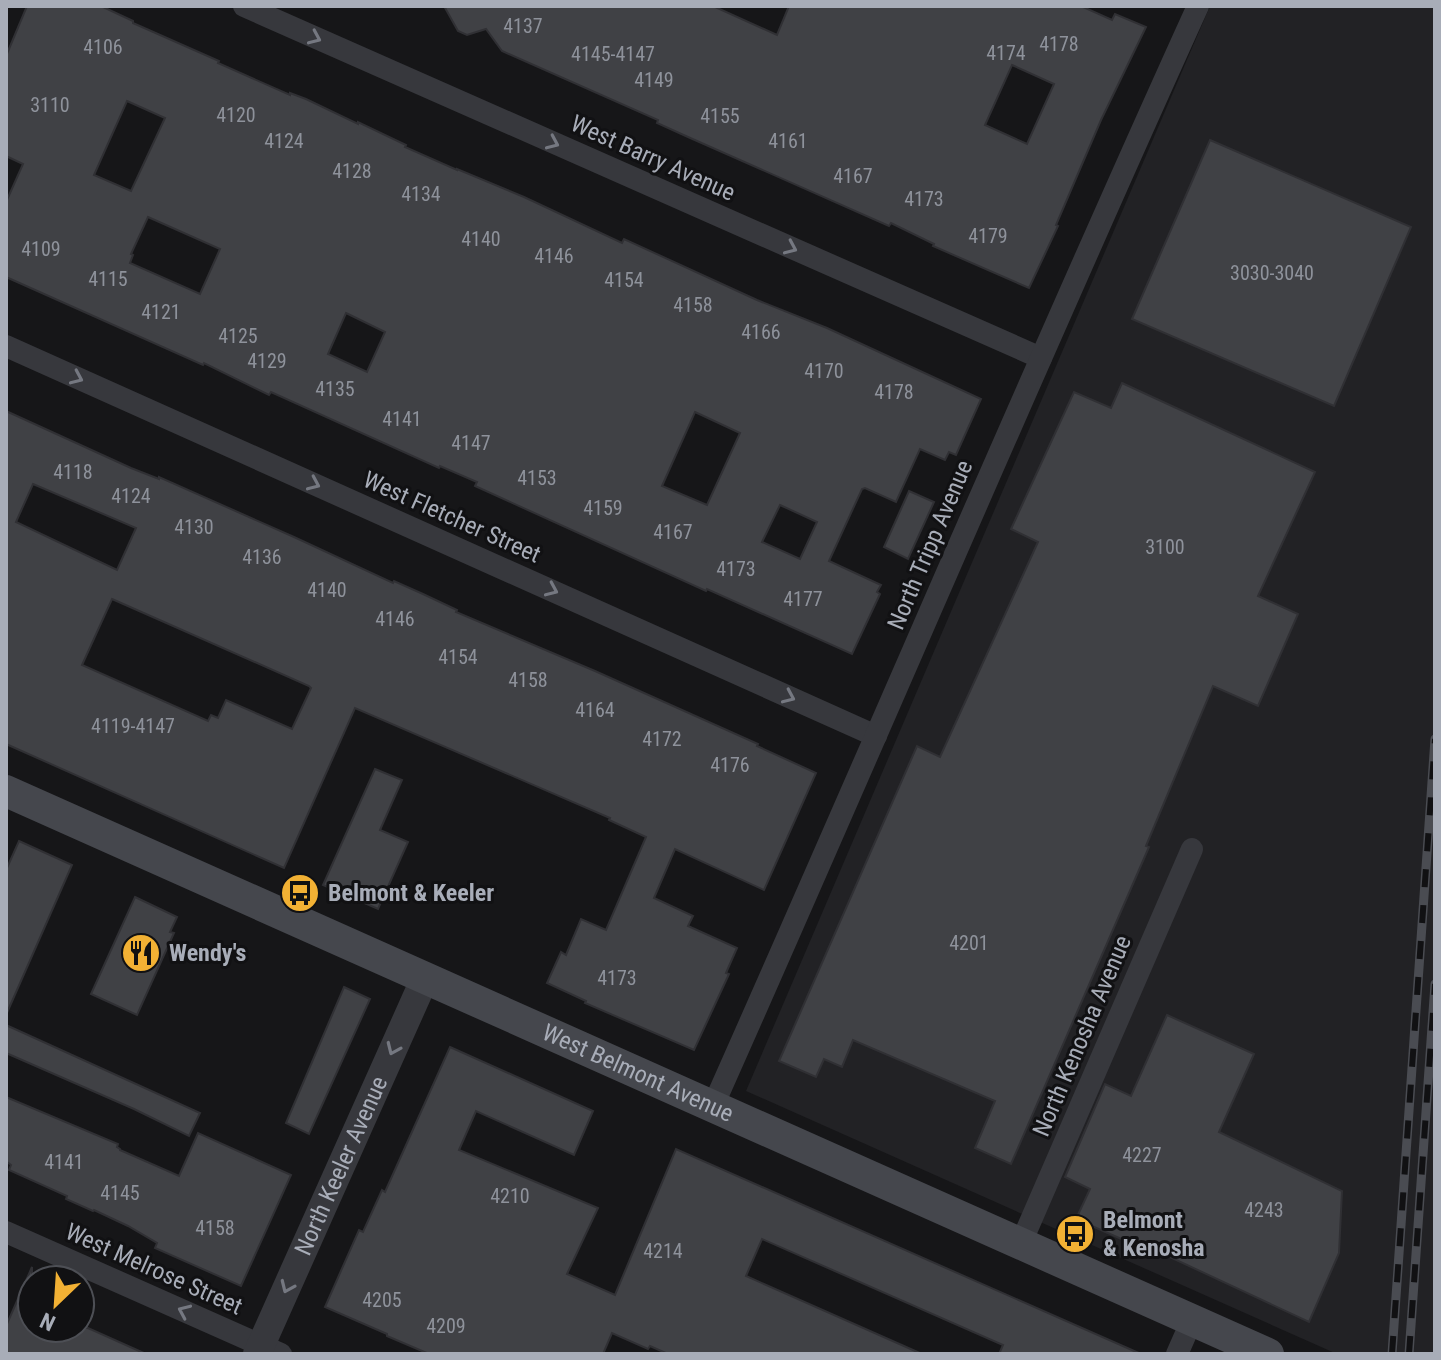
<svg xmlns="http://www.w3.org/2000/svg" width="1441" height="1360" font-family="'Roboto Condensed',sans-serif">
	<rect width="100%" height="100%" fill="#161618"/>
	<!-- built -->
	<polygon fill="#222225" points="1210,6 1435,6 1435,1354 1337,1354 746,1091"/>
	<!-- building -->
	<g fill="#404145" stroke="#303034" stroke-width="2" fill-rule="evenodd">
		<path d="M 27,6 L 101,6 L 133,21 L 133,23 L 219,61 L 218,63 L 290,95 L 290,93 L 306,99 L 358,124 L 358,122 L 406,145 L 405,147 L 457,170 L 457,169 L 524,197 L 622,243 L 624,239 L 757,300 L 827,328 L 981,399 L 956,455 L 949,452 L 945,460 L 920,449 L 896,502 L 865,488 L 862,489 L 829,561 L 881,585 L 877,592 L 880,594 L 852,654 L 707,589 L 706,591 L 475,486 L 477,482 L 440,466 L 439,468 L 271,392 L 269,395 L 204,363 L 203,365 L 6,277 L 6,202 L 23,164 L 6,156 L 6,56 ZM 127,101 L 165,118 L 131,191 L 94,175 ZM 148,217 L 220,249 L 200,294 L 130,263 L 133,255 L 131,254 ZM 346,313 L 385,332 L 367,372 L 328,354 ZM 695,412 L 740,433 L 707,505 L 662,486 ZM 780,505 L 817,522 L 800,559 L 762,542 Z"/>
		<path d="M 444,6 L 713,6 L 777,35 L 789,6 L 1081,6 L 1112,20 L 1115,14 L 1146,27 L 1101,120 L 1056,225 L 1058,226 L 1029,288 L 933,246 L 934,244 L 891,223 L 889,226 L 688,137 L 657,123 L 658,120 L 502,51 L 486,29 L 467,35 L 458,31 ZM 1012,65 L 1054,84 L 1027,144 L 985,125 Z"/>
		<polygon points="1210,140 1411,227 1334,406 1132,319"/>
		<polygon points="1122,383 1315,472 1258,596 1298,614 1258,706 1213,686 1146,846 1149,847 1011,1164 975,1148 995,1101 853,1040 842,1067 824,1059 816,1077 779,1061 917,746 940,757 1038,542 1011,529 1074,392 1111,408"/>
		<path d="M 6,411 L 131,468 L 159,479 L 159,477 L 294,537 L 393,583 L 394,581 L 423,594 L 457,610 L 456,612 L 595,671 L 758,744 L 757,746 L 816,773 L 764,890 L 675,849 L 654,898 L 693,916 L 688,926 L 737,948 L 726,973 L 729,974 L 694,1050 L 585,1003 L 586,1001 L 547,983 L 561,952 L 566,955 L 581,919 L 606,930 L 646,837 L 609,820 L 610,818 L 355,708 L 284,868 L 6,744 ZM 33,484 L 136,528 L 117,570 L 16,522 ZM 112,599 L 309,686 L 311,688 L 292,729 L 226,700 L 218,718 L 211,715 L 208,721 L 82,665 Z"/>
		<polygon points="909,491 934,502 908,559 884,547"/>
		<polygon points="375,769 402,780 380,830 408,842 378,909 323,885"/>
		<polygon points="19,841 72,865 6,1015 6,870"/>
		<polygon points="135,897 177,917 170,932 174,933 137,1015 91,994"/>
		<polygon points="344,987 370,999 309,1134 286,1123"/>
		<polygon points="1167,1015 1254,1054 1219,1132 1342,1191 1339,1253 1309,1322 1155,1250 1153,1253 1076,1219 1090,1189 1065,1177 1105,1084 1131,1096"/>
		<polygon points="6,1025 200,1113 189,1136 134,1109 6,1053"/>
		<polygon points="450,1047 593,1111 574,1155 476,1111 459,1150 598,1208 567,1274 615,1295 676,1149 1141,1354 999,1354 1003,1345 762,1239 746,1276 922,1354 668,1354 650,1346 648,1349 612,1333 603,1354 429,1354 387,1336 387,1334 325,1307 359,1230 363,1232 382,1190 385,1192"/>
		<polygon points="6,1097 118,1144 117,1147 120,1149 120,1150 179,1176 198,1133 291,1175 241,1286 155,1248 157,1243 128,1226 94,1210 93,1211 66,1199 67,1196 9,1170 11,1165 6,1161"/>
		<polygon points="32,1267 32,1328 88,1328 146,1354 6,1354 6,1326"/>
	</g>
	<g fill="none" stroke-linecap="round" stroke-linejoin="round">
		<!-- minor -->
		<g stroke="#37383d" stroke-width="22">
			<polyline points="244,6 1041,358"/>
			<polyline points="6,346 876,736"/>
			<path d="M 713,1106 C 876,740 1032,371 1198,6"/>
			<polyline points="6,1232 281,1354"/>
			<polyline points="1021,1243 1192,849"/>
			<polyline points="1177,1354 1192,1320"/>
		</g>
		<!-- tertiary -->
		<path stroke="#37383d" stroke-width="28" id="s1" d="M 257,1354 L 425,978"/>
		<!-- secondary -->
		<path stroke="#45474d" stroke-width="32" id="s2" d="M 6,791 L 1268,1354"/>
		<defs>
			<g id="rail">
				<polyline points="1392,1354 1435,739"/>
				<polyline points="1409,1354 1435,984"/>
			</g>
		</defs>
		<!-- rail casing -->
		<use href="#rail" stroke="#4a4c52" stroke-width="9"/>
		<!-- rail -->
		<use href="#rail" stroke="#111113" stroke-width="6" stroke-dasharray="18" stroke-linecap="butt"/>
	</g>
	<!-- one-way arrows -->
	<defs><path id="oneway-chevron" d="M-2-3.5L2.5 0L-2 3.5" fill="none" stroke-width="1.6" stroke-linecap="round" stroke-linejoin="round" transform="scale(2)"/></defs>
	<g stroke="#757881">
		<use href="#oneway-chevron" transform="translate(315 38) rotate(24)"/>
		<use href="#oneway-chevron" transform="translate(553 143) rotate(24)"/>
		<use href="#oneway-chevron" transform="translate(791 248) rotate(24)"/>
		<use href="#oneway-chevron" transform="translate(77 378) rotate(24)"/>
		<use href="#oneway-chevron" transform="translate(314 484) rotate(24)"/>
		<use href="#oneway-chevron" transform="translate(552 590) rotate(24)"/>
		<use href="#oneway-chevron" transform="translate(789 697) rotate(24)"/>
		<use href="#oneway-chevron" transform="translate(393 1049) rotate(114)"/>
		<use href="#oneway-chevron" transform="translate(287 1287) rotate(114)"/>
		<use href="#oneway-chevron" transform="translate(184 1311) rotate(-156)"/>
	</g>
	<!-- icons -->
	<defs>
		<symbol id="bus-disc" viewBox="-11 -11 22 22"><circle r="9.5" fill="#f2b134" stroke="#111113"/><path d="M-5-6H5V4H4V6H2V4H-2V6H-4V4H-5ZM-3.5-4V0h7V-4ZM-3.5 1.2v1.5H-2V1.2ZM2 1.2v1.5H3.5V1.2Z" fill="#111"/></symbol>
		<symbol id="restaurant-disc" viewBox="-11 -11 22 22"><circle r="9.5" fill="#f2b134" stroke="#111113"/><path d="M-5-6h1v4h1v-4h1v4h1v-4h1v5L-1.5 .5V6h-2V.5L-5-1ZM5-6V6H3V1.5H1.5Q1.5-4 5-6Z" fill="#111"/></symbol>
	</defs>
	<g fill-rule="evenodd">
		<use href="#bus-disc" x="278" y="871" width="44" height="44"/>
		<use href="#restaurant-disc" x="119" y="931" width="44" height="44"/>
		<use href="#bus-disc" x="1053" y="1212" width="44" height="44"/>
	</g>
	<g text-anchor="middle" stroke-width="6" stroke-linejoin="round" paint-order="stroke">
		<!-- number labels -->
		<g font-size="20" fill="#8e929b">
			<text x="523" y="33">4137</text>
			<text x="1059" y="51">4178</text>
			<text x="103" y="54">4106</text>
			<text x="1006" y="60">4174</text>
			<text x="613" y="61">4145-4147</text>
			<text x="654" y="87">4149</text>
			<text x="50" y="112">3110</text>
			<text x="236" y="122">4120</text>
			<text x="720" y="123">4155</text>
			<text x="284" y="148">4124</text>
			<text x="788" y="148">4161</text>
			<text x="352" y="178">4128</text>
			<text x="853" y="183">4167</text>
			<text x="421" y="201">4134</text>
			<text x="924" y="206">4173</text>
			<text x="988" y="243">4179</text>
			<text x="481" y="246">4140</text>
			<text x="41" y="256">4109</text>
			<text x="554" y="263">4146</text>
			<text x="1272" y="280">3030-3040</text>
			<text x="108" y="286">4115</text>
			<text x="624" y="287">4154</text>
			<text x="693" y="312">4158</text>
			<text x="161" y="319">4121</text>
			<text x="761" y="339">4166</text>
			<text x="238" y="343">4125</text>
			<text x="267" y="368">4129</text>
			<text x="824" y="378">4170</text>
			<text x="335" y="396">4135</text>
			<text x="894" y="399">4178</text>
			<text x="402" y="426">4141</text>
			<text x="471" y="450">4147</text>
			<text x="73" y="479">4118</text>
			<text x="537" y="485">4153</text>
			<text x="131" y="503">4124</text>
			<text x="603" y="515">4159</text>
			<text x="194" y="534">4130</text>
			<text x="673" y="539">4167</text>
			<text x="1165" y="554">3100</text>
			<text x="262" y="564">4136</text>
			<text x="736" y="576">4173</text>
			<text x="327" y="597">4140</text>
			<text x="803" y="606">4177</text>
			<text x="395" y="626">4146</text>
			<text x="458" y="664">4154</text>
			<text x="528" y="687">4158</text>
			<text x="595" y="717">4164</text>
			<text x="133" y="733">4119-4147</text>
			<text x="662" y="746">4172</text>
			<text x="730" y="772">4176</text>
			<text x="969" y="950">4201</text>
			<text x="617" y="985">4173</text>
			<text x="1142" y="1162">4227</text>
			<text x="64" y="1169">4141</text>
			<text x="120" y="1200">4145</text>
			<text x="510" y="1203">4210</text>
			<text x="1264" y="1217">4243</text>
			<text x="215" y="1235">4158</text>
			<text x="663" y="1258">4214</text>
			<text x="382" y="1307">4205</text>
			<text x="446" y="1333">4209</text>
		</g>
		<!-- street labels -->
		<g font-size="24" fill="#a8adb8" stroke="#111113">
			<text transform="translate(653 158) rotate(24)" y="8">West Barry Avenue</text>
			<text transform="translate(452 517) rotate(24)" y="8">West Fletcher Street</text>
			<text transform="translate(930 545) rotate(-67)" y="8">North Tripp Avenue</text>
			<text transform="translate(1082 1036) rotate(-67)" y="8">North Kenosha Avenue</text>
			<text dy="8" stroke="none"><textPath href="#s2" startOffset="692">West Belmont Avenue</textPath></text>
			<text dy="8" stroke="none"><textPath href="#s1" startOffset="206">North Keeler Avenue</textPath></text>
			<text transform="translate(154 1269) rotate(24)" y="8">West Melrose Street</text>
		</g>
		<!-- poi labels -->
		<g font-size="24" font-weight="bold" fill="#a8adb8" stroke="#111113" text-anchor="start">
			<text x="328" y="901">Belmont &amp; Keeler</text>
			<text x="169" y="961">Wendy's</text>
			<text x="1103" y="1228">Belmont<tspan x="1103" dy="28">&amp; Kenosha</tspan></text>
		</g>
	</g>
	<!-- border -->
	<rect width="1441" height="1360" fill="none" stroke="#a8adb8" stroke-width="16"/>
	<!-- north arrow -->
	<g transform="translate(56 1304) rotate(205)"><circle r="38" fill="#111113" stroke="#4d4f55" stroke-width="2"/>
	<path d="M0-6L14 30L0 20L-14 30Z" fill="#f2b134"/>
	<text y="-12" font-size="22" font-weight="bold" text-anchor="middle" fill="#a8adb8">N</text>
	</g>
</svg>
